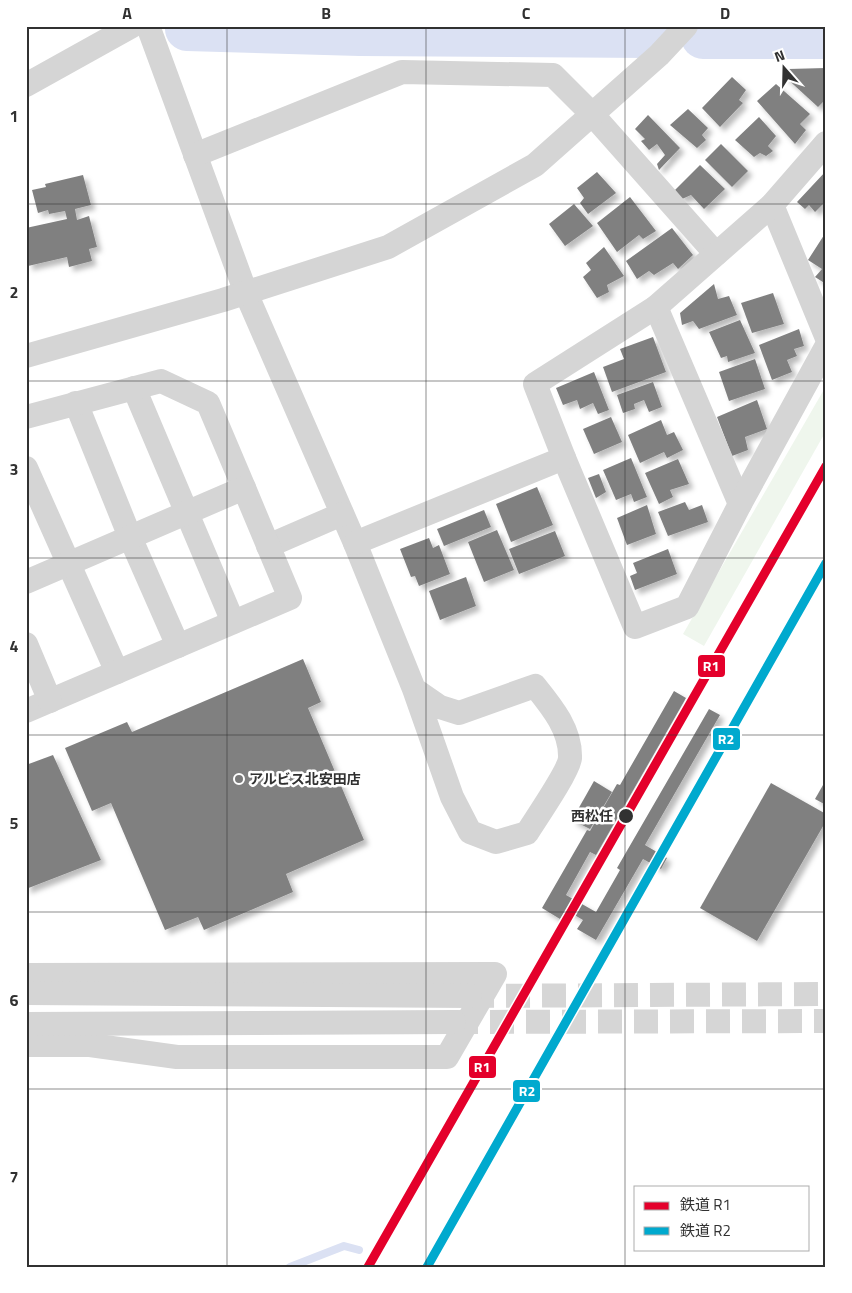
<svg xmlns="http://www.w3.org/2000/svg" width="852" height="1293" font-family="'Titillium Web','Noto Sans JP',sans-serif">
	<defs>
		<filter id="shadow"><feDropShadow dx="4.5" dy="4.5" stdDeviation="2.5" flood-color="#0004"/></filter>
	</defs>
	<rect width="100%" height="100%" fill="#fff"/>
	<!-- green -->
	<polygon fill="#eff6ed" points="826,386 826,431 704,646 683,634"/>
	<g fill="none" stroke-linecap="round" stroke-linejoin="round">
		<!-- stream -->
		<polyline stroke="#dbe1f3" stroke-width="8" points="290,1267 344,1246 359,1250"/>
		<!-- river -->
		<g stroke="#dbe1f3" stroke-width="44">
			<polyline points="187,29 360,34 649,36"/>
			<polyline points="703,37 826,37"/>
		</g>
	</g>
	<!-- building -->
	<g fill="#808080" filter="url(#shadow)">
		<polygon points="826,68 826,99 818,107 783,75 788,69"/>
		<polygon points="732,77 746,90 739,100 743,103 720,127 702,108"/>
		<polygon points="776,84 810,114 800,124 806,130 795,144 757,101"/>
		<polygon points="688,109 708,128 702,135 706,140 697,148 670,125"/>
		<polygon points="648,115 680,148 659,170 657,164 665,155 657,144 649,150 641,141 645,139 635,129"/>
		<polygon points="759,117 776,136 768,146 773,151 766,156 760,153 754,157 735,140"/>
		<polygon points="721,144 748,171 732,187 705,160"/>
		<polygon points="700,165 725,189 704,209 691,195 682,199 675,190"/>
		<polygon points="826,171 826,201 815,212 809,205 805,209 797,202"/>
		<polygon points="597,172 616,193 588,214 580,203 584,198 577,188"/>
		<polygon points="83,175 91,205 75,209 77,220 89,216 97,247 89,249 92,261 69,267 67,257 28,266 26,228 67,219 65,211 49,214 48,210 38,213 32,190 46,187 45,184"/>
		<polygon points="630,197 656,231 643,239 639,235 617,252 597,223"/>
		<polygon points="574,204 593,226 565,246 549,224"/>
		<polygon points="672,228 693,255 678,269 673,263 654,275 649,271 637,279 626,261"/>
		<polygon points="826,232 826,284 815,277 822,269 808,260"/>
		<polygon points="604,247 624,276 607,285 609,292 597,298 583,277 591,270 586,263"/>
		<polygon points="714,284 718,299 729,296 737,315 699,329 693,321 682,325 680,313"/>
		<polygon points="773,293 784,324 752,333 741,303"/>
		<polygon points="740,320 755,353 728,362 727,356 721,358 709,332"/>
		<polygon points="799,329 804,346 794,349 797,356 787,360 792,372 772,380 759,345"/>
		<polygon points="653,337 666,372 612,392 603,367 624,359 620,349"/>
		<polygon points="755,359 765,389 729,401 719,372"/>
		<polygon points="594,372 609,410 598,414 593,403 580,409 577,400 563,405 556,388"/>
		<polygon points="653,382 662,407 649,412 644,400 634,404 635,409 623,413 617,395"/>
		<polygon points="757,400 767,429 745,437 748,450 732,456 717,417"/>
		<polygon points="611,417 622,442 594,454 583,429"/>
		<polygon points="661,420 667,435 674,432 683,450 667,458 664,452 640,463 628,435"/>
		<polygon points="631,458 647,497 634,502 631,494 616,500 603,470"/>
		<polygon points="678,459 689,484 670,490 673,497 659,504 645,473"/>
		<polygon points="599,474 606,492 596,498 588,478"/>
		<polygon points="537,487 553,525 511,542 496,504"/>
		<polygon points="685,502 689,510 702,505 708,522 668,536 658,512"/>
		<polygon points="647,505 656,534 627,545 617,518"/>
		<polygon points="484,510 491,527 444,546 437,529"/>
		<polygon points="497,530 514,570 484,582 468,542"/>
		<polygon points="555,531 565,556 519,574 509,549"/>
		<polygon points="429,538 433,548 439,545 450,574 419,586 415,576 411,577 400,549"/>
		<polygon points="668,549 677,574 635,590 630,576 637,573 633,563"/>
		<polygon points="466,577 476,606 440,620 429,591"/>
		<polygon points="303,659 321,702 308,708 364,840 286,874 293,892 204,930 198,917 165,930 111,803 92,811 65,748 127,722 132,732"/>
		<polygon points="674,691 686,698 596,855 590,852 566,895 596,912 620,870 617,868 709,709 720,715 645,845 667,858 661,869 643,859 596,940 577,929 583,920 566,910 560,919 542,908 587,830 590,831 617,784 620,785"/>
		<polygon points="53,755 101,860 26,889 26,765"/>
		<polygon points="594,781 612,792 590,829 572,820"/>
		<polygon points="771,783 826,814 826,821 757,941 700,908"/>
		<polygon points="823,785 826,786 826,805 815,799"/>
	</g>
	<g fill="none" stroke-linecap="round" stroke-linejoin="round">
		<!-- minor-tunnel -->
		<g stroke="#d6d6d6" stroke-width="24" stroke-dasharray="24 12" stroke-linecap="butt">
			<polyline points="470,996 826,994"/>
			<polyline points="454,1022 826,1021"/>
		</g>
		<!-- minor -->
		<g stroke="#d5d5d5" stroke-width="24">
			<path d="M 148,26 L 246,293 L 355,543 L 414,689 L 452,797 L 470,832 L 496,842 L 527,833 C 535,820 569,771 570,758 C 571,730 552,707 535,686 L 459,713 L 440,707 L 414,689"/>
			<polyline points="26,85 132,26"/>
			<polyline points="195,155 402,72 553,75 592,114 716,254"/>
			<polyline points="772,205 826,336"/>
			<polyline points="656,307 740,504"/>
			<polyline points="26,356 223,300 388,247 535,165 659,55 686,26"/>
			<polyline points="134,388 233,622"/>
			<polyline points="76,403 130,537 178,646"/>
			<polyline points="26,417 161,381 208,403 244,488"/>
			<polyline points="564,458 635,627 687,607 740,504 826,347"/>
			<polyline points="26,468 117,672"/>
			<polyline points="355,543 564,458 535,384 656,307 772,205 826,143"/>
			<polyline points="268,546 342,514"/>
			<polyline points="26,582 244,488 290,598 26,711"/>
			<polyline points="26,644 50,701"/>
			<polyline points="26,975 495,974 447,1057 177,1057 90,1045 26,1045"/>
			<polyline points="26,993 470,996"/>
			<polyline points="26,1024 454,1022"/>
		</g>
		<defs>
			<polyline id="rail-1" points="368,1267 826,466"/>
			<polyline id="rail-2" points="427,1267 826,563"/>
		</defs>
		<!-- rail-1 casing -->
		<use href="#rail-1" stroke="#fff" stroke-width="12"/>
		<!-- rail-2 casing -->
		<use href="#rail-2" stroke="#fff" stroke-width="12"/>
		<!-- rail-1 -->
		<use href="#rail-1" stroke="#e4002b" stroke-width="9"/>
		<!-- rail-2 -->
		<use href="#rail-2" stroke="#00a9ce" stroke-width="9"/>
	</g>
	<!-- grid -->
	<path fill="none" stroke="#313131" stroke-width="1" stroke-opacity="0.55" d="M 227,26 L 227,1267M 426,26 L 426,1267M 625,26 L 625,1267M 26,204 L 826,204M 26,381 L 826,381M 26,558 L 826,558M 26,735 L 826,735M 26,912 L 826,912M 26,1089 L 826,1089"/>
	<!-- markers -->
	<circle fill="#797979" stroke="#fff" stroke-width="2" cx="239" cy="779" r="5"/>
	<circle fill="#313131" stroke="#fff" stroke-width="2" cx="626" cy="816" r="8"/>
	<g text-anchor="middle" stroke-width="5" stroke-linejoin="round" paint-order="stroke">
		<!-- poi labels -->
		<g font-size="14" font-weight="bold" fill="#313131" stroke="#fff" text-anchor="start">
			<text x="249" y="784">アルビス北安田店</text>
		</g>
		<!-- stop labels -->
		<g font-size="14" font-weight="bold" fill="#313131" stroke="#fff" text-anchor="end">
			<text x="613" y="821">西松任</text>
		</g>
	</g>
	<g stroke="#fff" stroke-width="2">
		<rect x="697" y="654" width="29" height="24" rx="5" fill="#e4002b"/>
		<rect x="712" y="727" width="29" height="24" rx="5" fill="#00a9ce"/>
		<rect x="468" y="1055" width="29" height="24" rx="5" fill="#e4002b"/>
		<rect x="512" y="1079" width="29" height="24" rx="5" fill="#00a9ce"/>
	</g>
	<g font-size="14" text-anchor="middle" font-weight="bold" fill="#fff">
		<text x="711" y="671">R1</text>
		<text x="726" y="744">R2</text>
		<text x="482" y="1072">R1</text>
		<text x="527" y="1096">R2</text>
	</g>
	<!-- border -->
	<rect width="852" height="1293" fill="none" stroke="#ffffff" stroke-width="55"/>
	<!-- legend -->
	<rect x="634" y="1186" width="175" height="65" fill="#ffffff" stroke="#adadad"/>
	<rect x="644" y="1202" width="25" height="8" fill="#e4002b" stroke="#adadad"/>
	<text x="680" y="1210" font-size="15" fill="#313131">鉄道 R1</text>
	<rect x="644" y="1227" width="25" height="8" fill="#00a9ce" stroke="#adadad"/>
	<text x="680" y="1236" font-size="15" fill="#313131">鉄道 R2</text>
	<!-- north arrow -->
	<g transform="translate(784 68) rotate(340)" stroke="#ffffff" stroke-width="4" paint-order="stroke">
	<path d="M0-4L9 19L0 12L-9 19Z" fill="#313131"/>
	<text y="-8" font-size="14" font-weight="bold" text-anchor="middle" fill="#313131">N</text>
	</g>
	<rect x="28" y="28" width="796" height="1238" fill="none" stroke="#313131" stroke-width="2"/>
	<g font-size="16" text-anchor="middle" font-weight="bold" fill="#313131">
		<text x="127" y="19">A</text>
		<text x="326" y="19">B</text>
		<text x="526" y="19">C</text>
		<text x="725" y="19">D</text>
		<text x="14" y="122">1</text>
		<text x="14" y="298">2</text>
		<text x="14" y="475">3</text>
		<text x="14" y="652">4</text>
		<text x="14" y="829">5</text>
		<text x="14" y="1006">6</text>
		<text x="14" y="1183">7</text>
	</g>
</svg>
